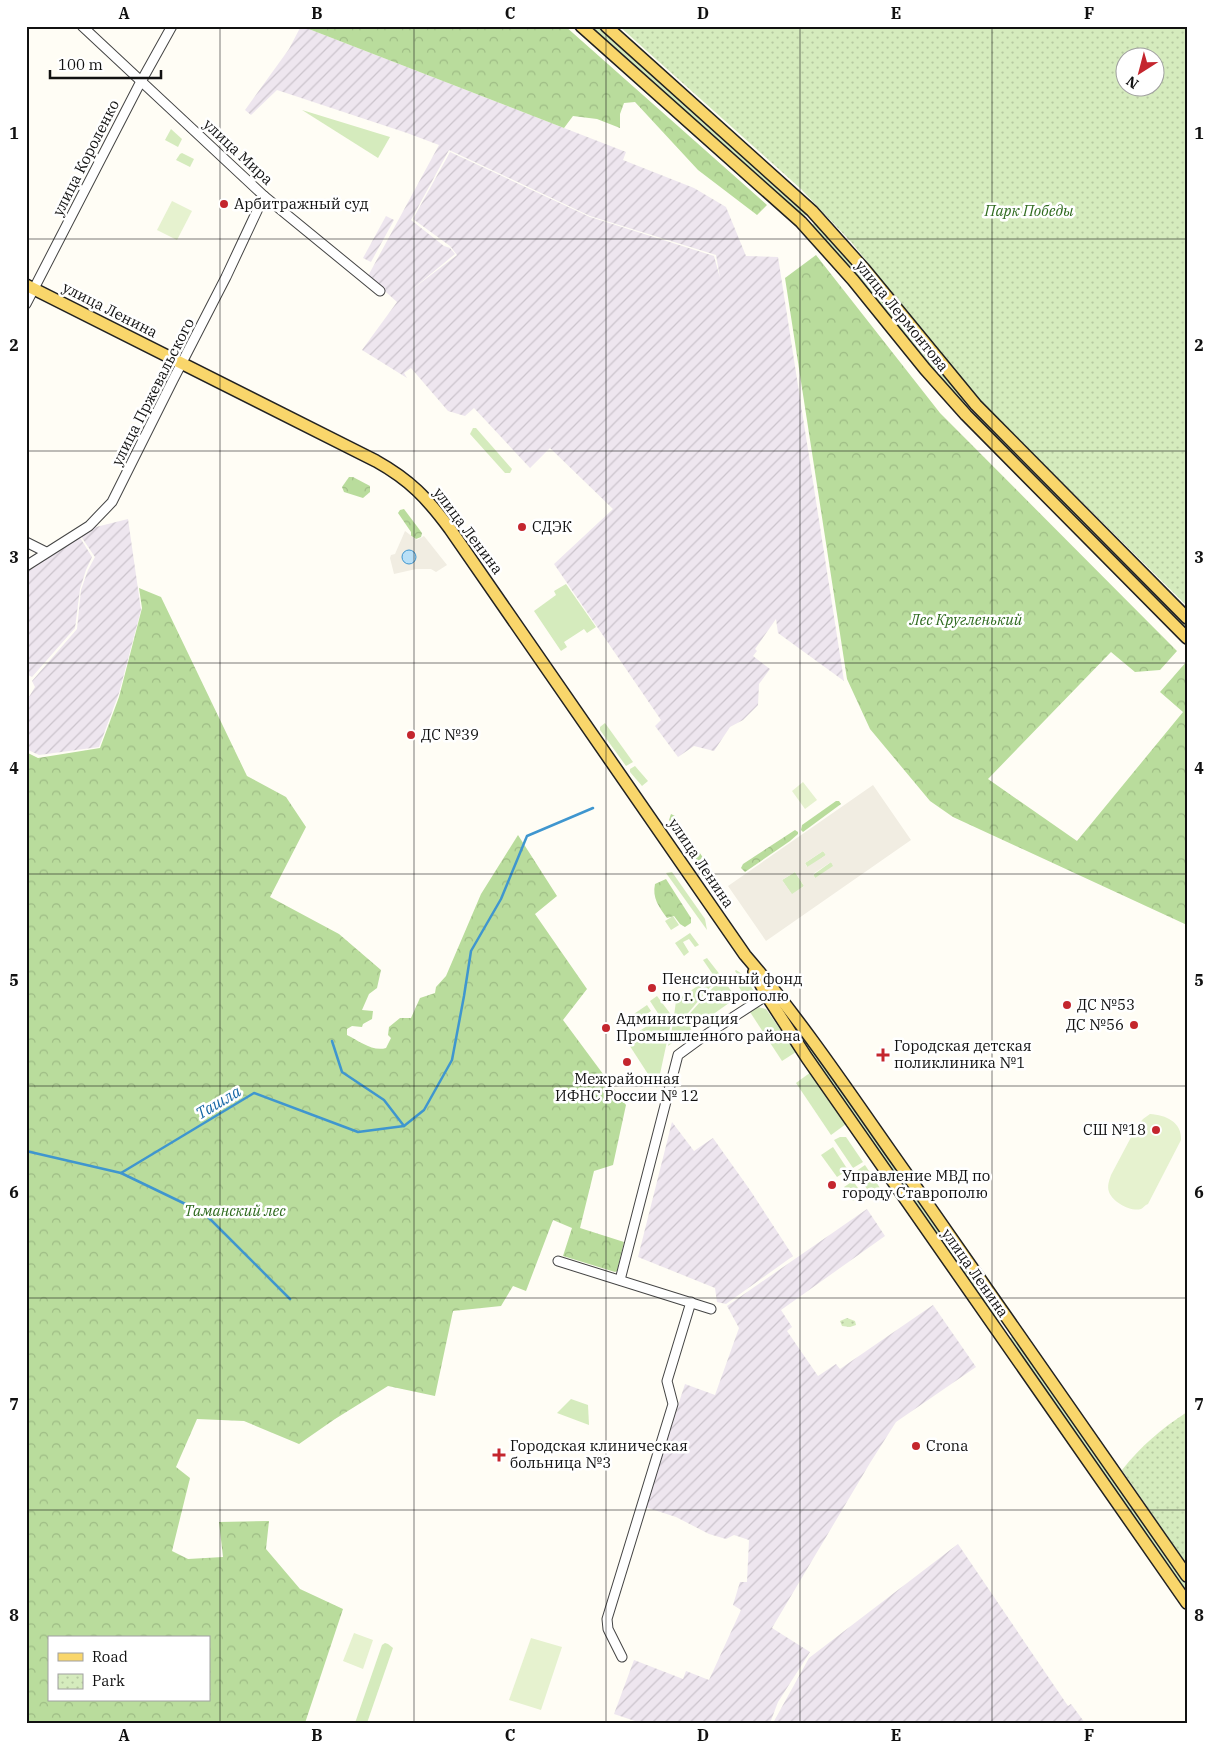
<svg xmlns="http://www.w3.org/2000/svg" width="1213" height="1749" font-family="'IBM Plex Serif',serif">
	<defs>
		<pattern id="industrial-furrows" width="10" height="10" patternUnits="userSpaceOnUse" patternTransform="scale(1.25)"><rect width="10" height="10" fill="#eee6ef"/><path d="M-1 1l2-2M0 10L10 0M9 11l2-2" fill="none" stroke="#cbc4cc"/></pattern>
		<pattern id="forest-crowns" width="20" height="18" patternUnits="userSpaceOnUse" patternTransform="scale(1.25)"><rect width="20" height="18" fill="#b9dc9c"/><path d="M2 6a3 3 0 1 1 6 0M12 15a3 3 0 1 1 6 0" fill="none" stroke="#9ebc85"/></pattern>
		<pattern id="park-dots" width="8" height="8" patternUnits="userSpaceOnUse" patternTransform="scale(1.25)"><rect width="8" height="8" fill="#d5ebbd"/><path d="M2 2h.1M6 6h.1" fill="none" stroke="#b6c8a1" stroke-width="1.8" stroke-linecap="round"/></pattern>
	</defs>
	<rect width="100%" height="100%" fill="#fffdf5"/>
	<!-- industrial -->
	<g fill="url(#industrial-furrows)" fill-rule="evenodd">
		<path d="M 301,26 L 626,152 L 623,160 L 694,188 L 726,207 L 746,256 L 778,257 L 844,681 L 778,633 L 776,619 L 755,649 L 757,651 L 753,656 L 770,669 L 759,684 L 758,705 L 743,720 L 730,727 L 714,751 L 694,746 L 678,757 L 655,726 L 661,720 L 554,564 L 613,509 L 550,448 L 530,468 L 474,408 L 465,416 L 448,411 L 411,368 L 404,373 L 407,378 L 362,350 L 397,302 L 368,276 L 439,145 L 407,133 L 277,90 L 251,115 L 245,110 L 289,49 ZM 449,150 L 590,216 L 716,255 L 720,278 L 714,256 L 590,217 L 450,152 L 413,219 L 450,246 L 457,255 L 410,291 L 455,254 L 450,248 L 444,246 L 411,220 Z"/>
		<polygon points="386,216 394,220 371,262 363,258"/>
		<polygon points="128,519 141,610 119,693 99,747 39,755 26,749 26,702 35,687 32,681 77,629 81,590 88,570 95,557 80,535 92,528"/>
		<polygon points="79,536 92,557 86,570 80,589 75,628 32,677 26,674 26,570"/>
		<polygon points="672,1122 694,1151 713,1138 750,1190 793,1256 726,1304 717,1302 715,1288 638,1257"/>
		<polygon points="867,1209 885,1236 781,1310 792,1327 787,1331 818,1376 836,1364 840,1369 933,1305 976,1367 896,1422 870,1463 772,1628 810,1652 778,1702 770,1723 641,1723 614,1714 634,1660 683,1679 686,1671 709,1680 741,1610 733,1605 740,1582 747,1582 749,1540 734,1535 726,1539 709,1534 676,1517 645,1507 685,1384 715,1395 739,1328 727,1306"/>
		<polygon points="958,1544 1068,1706 1071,1704 1085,1723 773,1723 809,1658"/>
	</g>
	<!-- grass -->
	<g fill="#d5ebbd">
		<polygon points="591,26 598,26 806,213 806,215 803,217"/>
		<polygon points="302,110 390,137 378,158"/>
		<polygon points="171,129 182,139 178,147 165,140"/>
		<polygon points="182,153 194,159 190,167 176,160 180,154"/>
		<path d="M 814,223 L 861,274 L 933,363 L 970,405 L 969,407 L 967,408 C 914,348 867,284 812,225 Z"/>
		<polygon points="977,413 1187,624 1187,631 975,417"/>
		<polygon points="473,428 476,428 512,469 510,473 505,473 470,434"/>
		<polygon points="566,584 596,627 587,633 584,629 564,642 567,647 561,651 534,611 556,595 554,591"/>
		<polygon points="605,723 633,762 626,766 600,730 600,727"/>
		<polygon points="635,766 648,781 642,786 630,772 630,769"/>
		<polygon points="823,851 826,855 808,868 805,863"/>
		<polygon points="831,862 834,866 816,879 813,875"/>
		<polygon points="672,872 705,919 707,930 666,873"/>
		<polygon points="795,872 804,886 792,895 782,880"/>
		<polygon points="673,916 679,925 671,930 665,921"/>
		<polygon points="690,933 699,945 695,947 689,939 683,942 689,952 684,956 675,943"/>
		<polygon points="707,958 721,976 711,984 708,980 714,976 703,960"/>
		<polygon points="736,970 742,974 754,991 753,999 745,1005 743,1002 746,998 735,981 740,978 735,971"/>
		<polygon points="718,982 721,985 725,982 736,998 698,1025 684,1020"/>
		<polygon points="709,984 711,986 683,1019 674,1016 676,1001 699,985 702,989"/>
		<polygon points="657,996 672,1016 661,1018 650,1001"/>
		<polygon points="647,1005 651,1011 629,1026 625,1020"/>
		<polygon points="758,1007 766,1009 796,1052 782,1061 750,1012"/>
		<polygon points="672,1018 657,1088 626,1040 656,1020"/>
		<polygon points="674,1019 696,1026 668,1046"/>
		<polygon points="794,1026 797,1026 1001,1318 1000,1320 996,1321 811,1055 793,1028"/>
		<polygon points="811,1072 846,1124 831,1135 796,1083"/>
		<polygon points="840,1137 846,1137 863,1162 853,1168 834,1140"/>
		<polygon points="833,1147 848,1170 837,1177 821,1155"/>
		<polygon points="865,1165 880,1188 879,1192 872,1196 855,1172"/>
		<polygon points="853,1181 863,1195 853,1201 844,1187"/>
		<polygon points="1013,1336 1187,1586 1187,1594 1009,1339"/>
		<polygon points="571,1399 588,1405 589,1425 557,1413"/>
		<polygon points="385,1643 388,1644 393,1648 367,1723 355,1723 382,1645"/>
	</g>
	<!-- forest -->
	<g fill="url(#forest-crowns)" fill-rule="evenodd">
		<polygon points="301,26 565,26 767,205 757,215 698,170 635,102 624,103 620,114 620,128 597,119 573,116 564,128"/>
		<polygon points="816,255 940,413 1177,651 1160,670 1135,672 1111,652 988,779 1077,841 1183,712 1160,692 1187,661 1187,925 953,817 930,801 870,729 847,679 785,278"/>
		<polygon points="349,477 353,477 370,486 370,492 363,498 344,492 342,487"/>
		<polygon points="404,509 422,533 421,537 416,539 411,536 411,532 398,513 400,510"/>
		<path d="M 139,588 L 161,597 L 247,776 L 286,797 L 306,827 L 270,897 L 339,934 L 381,970 L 377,988 L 369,994 L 362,1010 L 373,1011 L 372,1019 L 363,1024 L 362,1027 L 352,1026 L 347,1029 L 347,1035 C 359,1041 373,1052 386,1048 L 391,1038 L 388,1035 L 389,1027 L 400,1018 L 411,1018 L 420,998 L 435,993 L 436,987 L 446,976 L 481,894 L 518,835 L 557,896 L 535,914 L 587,989 L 563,1020 L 626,1105 L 613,1165 L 594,1171 L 580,1228 L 624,1242 L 617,1271 L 615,1272 L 563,1256 L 572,1228 L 553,1220 L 526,1291 L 513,1286 L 501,1306 L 453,1311 L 435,1396 L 388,1386 L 335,1419 L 299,1444 L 244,1421 L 197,1419 L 176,1467 L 190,1478 L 172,1551 L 188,1559 L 223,1557 L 219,1522 L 269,1521 L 266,1549 L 300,1589 L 343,1609 L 305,1723 L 26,1723 L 26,752 L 38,758 L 100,748 L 119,697 L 142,608 ZM 49,1638 L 209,1638 L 209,1700 L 49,1700 Z"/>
		<polygon points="836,801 839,801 841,804 803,832 801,830 802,825"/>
		<polygon points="671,814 675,816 722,886 718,889 707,875 669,820"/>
		<polygon points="795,830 798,832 798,834 790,841 745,872 741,868 743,864"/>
		<path d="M 666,879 L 691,918 L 691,923 L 685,927 L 680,924 L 674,916 L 667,918 C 659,907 652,898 655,884 Z"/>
	</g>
	<!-- park -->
	<g fill="url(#park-dots)" fill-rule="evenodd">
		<path d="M 619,26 L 1187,26 L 1187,606 L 978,399 L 852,243 L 801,189 ZM 1126,58 L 1156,58 L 1156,88 L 1126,88 Z"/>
		<polygon points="847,1318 855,1321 856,1325 850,1327 842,1326 840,1321"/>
		<path d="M 1187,1412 L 1187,1565 L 1122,1470 C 1141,1446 1161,1429 1187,1412 Z"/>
	</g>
	<!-- pitch -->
	<g fill="#e6f2cf">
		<polygon points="172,201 192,211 177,240 157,230"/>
		<polygon points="803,782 817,800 805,809 792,791"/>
		<path d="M 1150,1114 C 1166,1115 1182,1122 1181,1140 L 1148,1204 C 1145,1205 1143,1208 1141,1209 C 1130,1212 1113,1202 1109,1192 C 1107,1186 1109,1181 1111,1175 L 1137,1126 L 1143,1119 Z"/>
		<polygon points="354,1633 373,1640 363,1669 343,1661"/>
		<polygon points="531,1638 562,1647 541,1710 509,1700"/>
	</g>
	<!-- plaza -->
	<g fill="#f1ede2" fill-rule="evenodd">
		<polygon points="405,531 417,540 424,536 447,565 436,572 431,569 416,569 394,574 390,558 391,555 395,554"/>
		<path d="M 873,785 L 911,840 L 766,941 L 728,886 ZM 823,851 L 826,855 L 807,867 L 805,863 ZM 831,862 L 833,866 L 815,878 L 813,874 ZM 795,872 L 804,886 L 792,894 L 782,880 Z"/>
	</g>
	<!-- water -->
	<circle fill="#b9e0f7" stroke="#3f96cf" cx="409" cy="557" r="7"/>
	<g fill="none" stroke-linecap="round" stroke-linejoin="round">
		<!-- stream -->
		<g stroke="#3f96cf" stroke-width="2.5">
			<polyline points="332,1041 342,1072 384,1100 404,1126"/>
			<polyline points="26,1151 121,1173 254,1093 358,1132 404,1126 424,1110 452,1060 464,996 471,951 501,899 527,836 593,808"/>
			<polyline points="121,1173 204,1213 290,1299"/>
		</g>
		<defs>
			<g id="minor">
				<polyline points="82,26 264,196 380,291"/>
				<polyline points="26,304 138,87 172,26"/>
				<polyline points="26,542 46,552"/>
				<polyline points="26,566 89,526 112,502 173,380 226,277 264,196"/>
				<polyline points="558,1261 711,1309"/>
				<polyline points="620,1280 678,1055 704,1036 772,992"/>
				<polyline points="622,1657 608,1629 607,1619 673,1404 667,1381 691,1302"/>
			</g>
			<g id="major">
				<polyline points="581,26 801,222 853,280 925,369 966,415 1187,638"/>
				<polyline points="606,26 812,211 865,270 976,405 1187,618"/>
				<path d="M 26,285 L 376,461 C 410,480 427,498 450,529 L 745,955 C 807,1027 858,1106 913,1183 C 1005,1314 1095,1445 1187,1576"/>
				<polyline points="754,972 767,996 807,1058 1187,1603"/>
			</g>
		</defs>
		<!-- minor casing -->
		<use href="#minor" stroke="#444" stroke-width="11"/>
		<!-- major casing -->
		<use href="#major" stroke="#222" stroke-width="14"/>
		<!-- minor -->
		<use href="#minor" stroke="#fff" stroke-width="9"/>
		<!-- major -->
		<use href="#major" stroke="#f9d66b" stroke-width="11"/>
	</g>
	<!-- grid -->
	<path fill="none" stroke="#111" stroke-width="1" stroke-opacity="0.55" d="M 220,26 L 220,1723M 414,26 L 414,1723M 606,26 L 606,1723M 800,26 L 800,1723M 992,26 L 992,1723M 26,239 L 1187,239M 26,451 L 1187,451M 26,663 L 1187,663M 26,874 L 1187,874M 26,1086 L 1187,1086M 26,1298 L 1187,1298M 26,1510 L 1187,1510"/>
	<!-- markers -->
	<g fill="#c4262e" stroke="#fff" stroke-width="2">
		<circle cx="224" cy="204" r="5"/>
		<circle cx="522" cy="527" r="5"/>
		<circle cx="411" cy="735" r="5"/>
		<circle cx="652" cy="988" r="5"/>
		<circle cx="1067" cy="1005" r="5"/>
		<circle cx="1134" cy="1025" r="5"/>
		<circle cx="606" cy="1028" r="5"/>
		<path d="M880.5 1047.5h5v5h5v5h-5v5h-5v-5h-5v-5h5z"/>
		<circle cx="627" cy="1062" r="5"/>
		<circle cx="1156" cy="1130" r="5"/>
		<circle cx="832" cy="1185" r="5"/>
		<circle cx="916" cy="1446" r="5"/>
		<path d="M496.5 1447.5h5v5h5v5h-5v5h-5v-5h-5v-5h5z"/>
	</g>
	<g text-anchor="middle" stroke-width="5" stroke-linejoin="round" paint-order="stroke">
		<!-- street labels -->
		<g font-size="15" fill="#111" stroke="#fff">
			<text transform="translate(238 152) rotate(43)" y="5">улица Мира</text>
			<text transform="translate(86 158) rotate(-63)" y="5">улица Короленко</text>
			<text transform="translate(110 310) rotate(27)" y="5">улица Ленина</text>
			<text transform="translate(902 316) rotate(51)" y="5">улица Лермонтова</text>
			<text transform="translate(153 392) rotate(-63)" y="5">улица Пржевальского</text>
			<text transform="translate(468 531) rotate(53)" y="5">улица Ленина</text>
			<text transform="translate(701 863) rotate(56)" y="5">улица Ленина</text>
			<text transform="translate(975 1273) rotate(55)" y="5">улица Ленина</text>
		</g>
		<!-- poi labels -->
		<g font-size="15" fill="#111" stroke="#fff" text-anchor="start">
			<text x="234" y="209">Арбитражный суд</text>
			<text x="532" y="532">СДЭК</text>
			<text x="421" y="740">ДС №39</text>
			<text x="662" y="984">Пенсионный фонд<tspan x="662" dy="17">по г. Ставрополю</tspan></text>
			<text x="1077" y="1010">ДС №53</text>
			<text x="616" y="1024">Администрация<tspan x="616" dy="17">Промышленного района</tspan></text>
			<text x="1124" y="1030" text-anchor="end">ДС №56</text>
			<text x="894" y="1051">Городская детская<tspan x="894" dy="17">поликлиника №1</tspan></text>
			<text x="627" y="1084" text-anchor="middle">Межрайонная<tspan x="627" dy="17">ИФНС России № 12</tspan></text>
			<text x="1146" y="1135" text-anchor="end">СШ №18</text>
			<text x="842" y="1181">Управление МВД по<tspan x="842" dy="17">городу Ставрополю</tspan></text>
			<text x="510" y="1451">Городская клиническая<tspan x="510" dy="17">больница №3</tspan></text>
			<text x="926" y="1451">Crona</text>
		</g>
		<!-- park labels -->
		<g font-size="15" font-style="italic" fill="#2f6b1f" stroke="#fff">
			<text x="1029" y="216">Парк Победы</text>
			<text x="966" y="625">Лес Кругленький</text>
			<text x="235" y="1216">Таманский лес</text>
		</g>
		<!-- water labels -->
		<g font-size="16" font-style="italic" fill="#1768a6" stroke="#fff">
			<text transform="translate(218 1102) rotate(-31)" y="6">Ташла</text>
		</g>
	</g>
	<!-- border -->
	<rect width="1213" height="1749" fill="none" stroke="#ffffff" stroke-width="55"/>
	<!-- legend -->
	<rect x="48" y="1636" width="162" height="65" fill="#ffffff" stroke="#a0a0a0"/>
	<rect x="58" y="1653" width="25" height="8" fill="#f9d66b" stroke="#a0a0a0"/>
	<text x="92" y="1662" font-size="15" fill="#111111">Road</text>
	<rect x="58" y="1674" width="25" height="15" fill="url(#park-dots)" stroke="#a0a0a0"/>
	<text x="92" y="1686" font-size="15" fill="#111111">Park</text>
	<!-- north arrow -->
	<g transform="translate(1140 72) rotate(216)"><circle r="24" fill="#ffffff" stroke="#a0a0a0"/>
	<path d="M0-4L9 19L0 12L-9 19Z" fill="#c4262e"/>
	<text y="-8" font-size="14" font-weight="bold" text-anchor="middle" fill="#111111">N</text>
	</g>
	<!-- scale -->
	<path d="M50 70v8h111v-8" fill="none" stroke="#111111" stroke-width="2.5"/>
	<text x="58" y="70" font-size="15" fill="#111111" stroke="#ffffff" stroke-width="4" paint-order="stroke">100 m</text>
	<rect x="28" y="28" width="1158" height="1694" fill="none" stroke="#111" stroke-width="2"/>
	<g font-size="16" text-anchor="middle" font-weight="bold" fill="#111">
		<text x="124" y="19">A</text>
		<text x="317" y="19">B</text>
		<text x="510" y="19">C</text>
		<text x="703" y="19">D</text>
		<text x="896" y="19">E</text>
		<text x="1089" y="19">F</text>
		<text x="14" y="139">1</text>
		<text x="1199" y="139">1</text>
		<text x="14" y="351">2</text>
		<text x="1199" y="351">2</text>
		<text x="14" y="563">3</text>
		<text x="1199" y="563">3</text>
		<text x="14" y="774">4</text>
		<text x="1199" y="774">4</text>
		<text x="14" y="986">5</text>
		<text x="1199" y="986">5</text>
		<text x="14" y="1198">6</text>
		<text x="1199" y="1198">6</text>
		<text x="14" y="1410">7</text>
		<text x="1199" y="1410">7</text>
		<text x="14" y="1621">8</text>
		<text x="1199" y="1621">8</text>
		<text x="124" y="1741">A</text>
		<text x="317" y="1741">B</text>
		<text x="510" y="1741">C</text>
		<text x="703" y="1741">D</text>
		<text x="896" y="1741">E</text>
		<text x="1089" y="1741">F</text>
	</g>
</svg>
